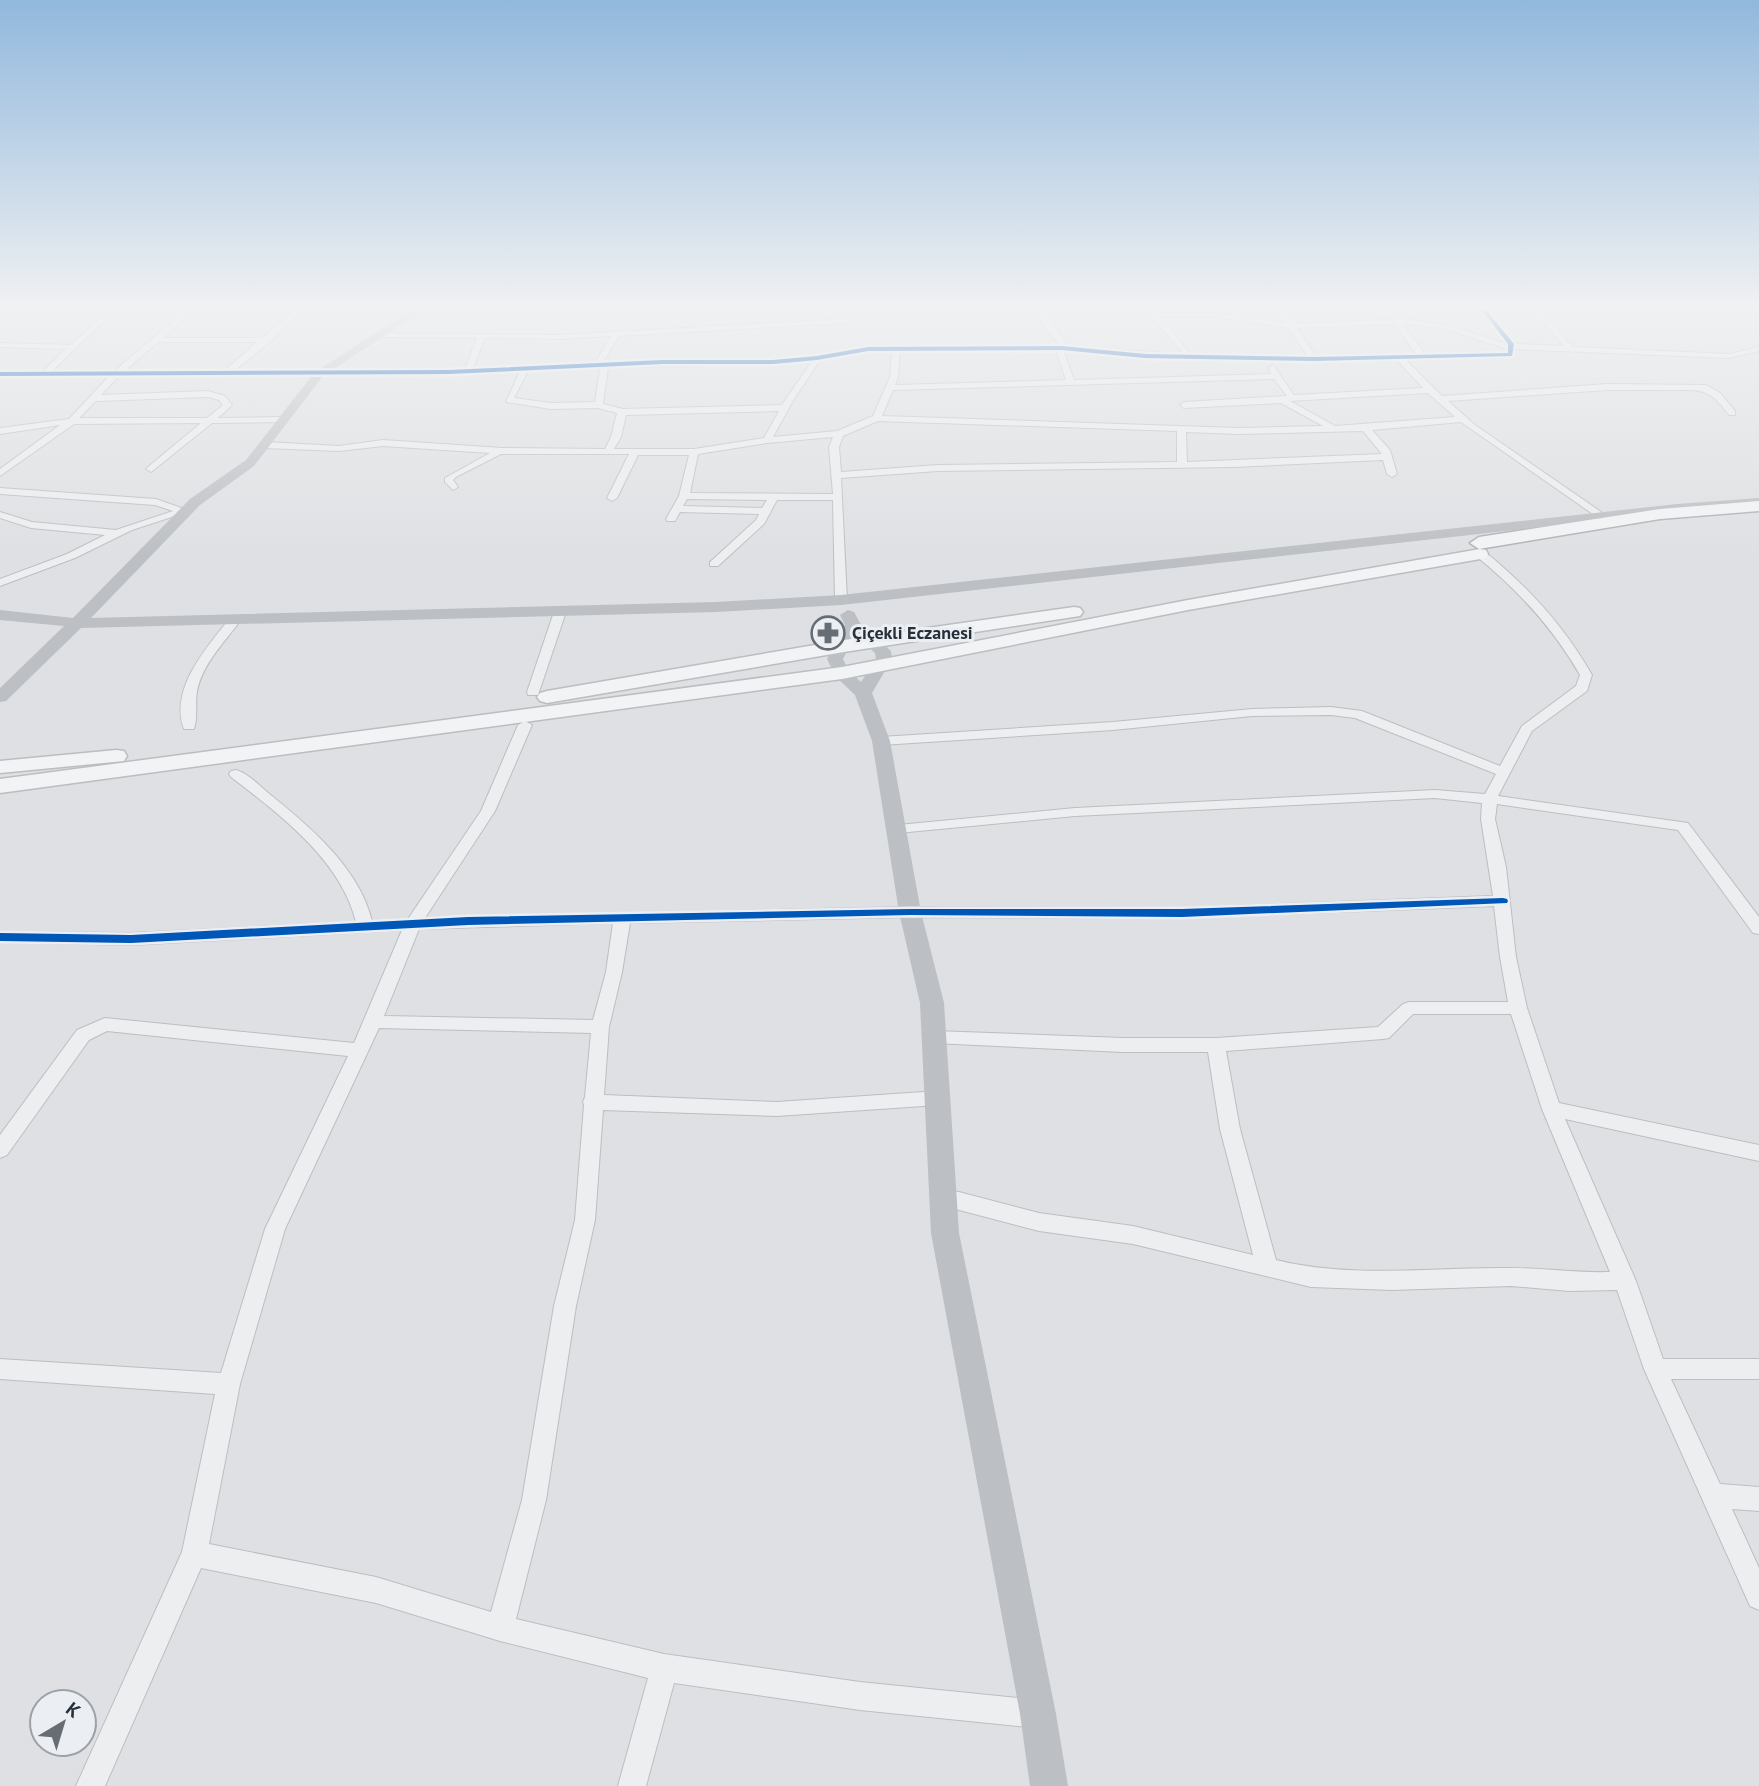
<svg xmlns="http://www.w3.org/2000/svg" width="1759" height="1786" font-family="'PT Sans',sans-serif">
	<rect width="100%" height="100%" fill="#dee0e3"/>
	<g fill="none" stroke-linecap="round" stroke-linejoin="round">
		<defs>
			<g id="street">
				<polygon points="37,307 56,307 0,317 0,313"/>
				<polygon points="111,307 118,307 47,376 40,374 66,349 0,347 0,343 71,345"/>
				<path d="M 190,307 L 198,307 L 163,338 L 262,338 L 297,307 L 305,307 L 270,342 L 230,374 L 223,372 L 257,342 L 158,342 L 119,376 L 101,395 L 208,391 L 225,396 L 232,405 L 218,418 L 283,417 L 287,420 L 286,422 L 212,423 L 151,472 L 146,469 L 148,467 L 201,423 L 74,424 L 0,476 L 0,469 L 60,425 L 0,434 L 0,428 L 69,419 L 113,372 ZM 208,397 L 219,400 L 223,405 L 207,418 L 79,418 L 96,401 Z"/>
				<polygon points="592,307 842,307 845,309 841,311 657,313"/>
				<path d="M 1030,307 L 1037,307 L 1049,318 L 1068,346 L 1182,354 L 1182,352 L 1152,317 L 1138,307 L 1147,307 L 1156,313 L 1215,313 L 1286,323 L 1276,307 L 1283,307 L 1296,324 L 1403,319 L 1446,325 L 1507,344 L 1480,311 L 1484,309 L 1515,344 L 1564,346 L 1531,307 L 1538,307 L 1573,347 L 1729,354 L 1759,347 L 1759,351 L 1729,358 L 1514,349 L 1514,355 L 1510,357 L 1406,360 L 1442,396 L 1607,384 L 1706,385 L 1720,393 L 1735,411 L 1735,415 L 1729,415 C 1718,401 1711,391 1692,390 L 1607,390 L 1448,401 L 1475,425 L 1604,514 L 1604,518 L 1600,519 L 1461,422 L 1372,430 L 1390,450 L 1397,474 L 1392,477 L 1387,474 L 1383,460 L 1234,467 L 938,471 L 841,478 L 847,600 L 841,603 L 835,600 L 833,500 L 777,500 L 764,524 L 718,566 L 710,566 L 710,562 L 756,520 L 759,514 L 680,512 L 675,521 L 667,521 L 666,519 L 679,496 L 689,455 L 638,455 L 617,498 L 612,501 L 607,498 L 629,454 L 501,454 L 456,477 L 453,480 L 458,487 L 453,490 L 445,482 L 445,478 L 490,453 L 383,446 L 339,451 L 265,448 L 260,445 L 265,442 L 339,446 L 383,440 L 502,448 L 605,449 L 611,437 L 617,413 L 598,408 L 551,409 L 506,402 L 520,371 L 319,376 L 315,374 L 319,372 L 465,369 L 477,338 L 376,337 L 379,333 L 560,335 L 846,319 L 850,321 L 846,323 L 619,336 L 603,362 L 773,360 L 817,356 L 868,347 L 1060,346 ZM 1161,317 L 1215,317 L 1289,328 L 1308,357 L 1190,354 ZM 1402,323 L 1445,329 L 1507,349 L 1506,353 L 1425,354 ZM 1394,324 L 1417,355 L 1316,357 L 1297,328 ZM 611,336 L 595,363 L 473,368 L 485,338 L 560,339 ZM 1056,350 L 1066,380 L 895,385 L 898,377 L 900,351 ZM 1063,350 C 1175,361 1286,362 1397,360 L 1423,388 L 1294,395 L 1273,365 L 1269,367 L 1271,374 L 1074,380 ZM 868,351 L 892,351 L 890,377 L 873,416 L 837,431 L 773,437 L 794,399 L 820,360 ZM 812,361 L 782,405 L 623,409 L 603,404 L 608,367 L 773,364 ZM 593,368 L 600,369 L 595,402 L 551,403 L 514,398 L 528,371 ZM 1274,379 L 1287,396 L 1184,402 L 1180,405 L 1184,408 L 1281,403 L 1323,426 L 1238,428 L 882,416 L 893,390 ZM 1428,393 L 1455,417 L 1335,426 L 1290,401 ZM 779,411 L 764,438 L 694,449 L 614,449 L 621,437 L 626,415 ZM 878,421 L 1177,431 L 1177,462 L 938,465 L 841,472 L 839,447 L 843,436 ZM 1363,431 L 1382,454 L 1187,462 L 1186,432 L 1238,434 ZM 833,437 L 829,447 L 833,494 L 690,493 L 698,454 L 767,443 ZM 687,499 L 767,500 L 762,508 L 683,506 Z"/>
				<polygon points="0,488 156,499 190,511 132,530 75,558 0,586 0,579 67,554 105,535 31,528 0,518 0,512 32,522 116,530 173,511 155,505 0,494"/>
				<path d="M 1480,551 C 1490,554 1498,563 1506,570 C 1541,601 1569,635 1592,675 L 1587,691 L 1532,731 L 1498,796 L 1688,823 L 1759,917 L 1759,934 L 1753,933 L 1678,830 L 1497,804 L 1495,819 L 1506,867 L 1516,957 L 1527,1008 L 1559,1103 L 1759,1145 L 1759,1161 L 1565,1119 L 1636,1281 L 1663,1359 L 1759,1359 L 1759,1379 L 1671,1379 L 1720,1484 L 1759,1487 L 1759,1511 L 1732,1509 L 1759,1568 L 1759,1610 L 1750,1606 L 1644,1369 L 1617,1290 L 1569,1291 L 1511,1286 L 1392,1290 L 1311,1287 L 1133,1244 L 1039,1231 L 944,1206 L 937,1204 L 934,1198 L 937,1192 L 944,1190 L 959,1192 L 1039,1213 L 1133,1226 L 1253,1255 L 1220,1129 L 1208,1052 L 1123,1052 L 934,1043 L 928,1042 L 925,1037 L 928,1032 L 934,1031 L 1123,1038 L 1216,1038 L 1378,1027 L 1403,1004 L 1409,1002 L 1508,1002 L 1500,957 L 1494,906 L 1182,918 L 910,917 L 630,923 L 622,972 L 609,1027 L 604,1095 L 777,1102 L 938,1091 L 945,1093 L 947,1098 L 945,1103 L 938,1105 L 777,1116 L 603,1110 L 595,1220 L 576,1306 L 546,1500 L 516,1619 L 664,1654 L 860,1682 L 1038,1700 L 1048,1704 L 1052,1714 L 1048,1724 L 1038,1728 L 860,1710 L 674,1683 L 646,1786 L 618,1786 L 648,1678 L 500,1641 L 376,1603 L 201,1568 L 105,1786 L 76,1786 L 182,1552 L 215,1394 L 0,1379 L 0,1359 L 221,1373 L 265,1229 L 348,1056 L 107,1031 L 89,1040 L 7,1155 L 0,1158 L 0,1135 L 77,1030 L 105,1018 L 354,1043 L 402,930 L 131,945 L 0,942 L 0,932 L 131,933 L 356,922 C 341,860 279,814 231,777 L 229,774 L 231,771 L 236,770 C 247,773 258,784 267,792 C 308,825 359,867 372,921 L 408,919 L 481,811 L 518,725 L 525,721 L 532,725 L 495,811 L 425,918 L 910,907 L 1182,908 L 1493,896 L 1481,819 L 1482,803 L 1435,798 L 1075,816 L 898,833 L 891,829 L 898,825 L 1075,808 L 1435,790 L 1485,794 L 1496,774 L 1355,718 L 1331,715 L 1252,716 L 1113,730 L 881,745 L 874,741 L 881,737 L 1113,722 L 1252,709 L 1331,707 L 1362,711 L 1500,766 L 1522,726 L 1576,686 L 1580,675 C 1553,628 1518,590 1476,556 L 1476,552 ZM 613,923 L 606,972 L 593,1020 L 384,1016 L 419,929 ZM 1413,1014 L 1511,1014 L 1542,1109 L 1610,1272 C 1576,1273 1543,1268 1509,1268 C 1431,1267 1353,1279 1276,1260 L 1240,1129 L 1226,1051 L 1383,1039 L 1389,1038 ZM 379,1028 L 591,1033 L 585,1097 L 583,1102 L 584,1105 L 575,1220 L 554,1306 L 522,1500 L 491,1612 L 376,1577 L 209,1544 L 240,1384 L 285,1229 Z"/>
				<polygon points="560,609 566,612 539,692 538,695 528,695 527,692 554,612"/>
				<path d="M 234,617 L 240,621 C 224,643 203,663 197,691 C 195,703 198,718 194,729 L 184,729 C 169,689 207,647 230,618 Z"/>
			</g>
			<g id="primary">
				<polygon points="1480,549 1486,550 1488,554 1486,558 1188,610 842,679 0,793 0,779 842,667 1188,600"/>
				<polygon points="1074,607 1080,608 1083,612 1080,616 844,652 547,703 540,701 537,697 540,693 547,691 844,640"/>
				<polygon points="116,750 124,751 127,756 124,761 0,773 0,761"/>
			</g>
			<polygon id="highway" points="1759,501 1759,511 1660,519 1479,549 1470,543 1479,537 1660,509"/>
		</defs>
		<!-- street casing -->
		<use href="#street" stroke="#bcbec1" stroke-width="2"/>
		<!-- primary casing -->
		<use href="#primary" stroke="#bbbdc1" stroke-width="3"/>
		<!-- highway casing -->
		<use href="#highway" stroke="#b0b3b7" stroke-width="3"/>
		<!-- street -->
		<use href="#street" fill="#edeef0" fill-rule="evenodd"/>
		<!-- secondary -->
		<g fill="#bcbfc3" fill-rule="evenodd">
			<polygon points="416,307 428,307 323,376 254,466 200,505 91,618 716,602 841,595 1677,504 1759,498 1759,506 1677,512 841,605 716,612 81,628 6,701 0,702 0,688 64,626 0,620 0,610 73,618 190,499 246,460 311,377 0,377 0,371 317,371"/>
			<path d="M 848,610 L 854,612 L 860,623 L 891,651 L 892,659 L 872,693 L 890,741 L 921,912 L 944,1003 L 959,1233 L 1056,1714 L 1068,1786 L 1030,1786 L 1020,1714 L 931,1233 L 920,1003 L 899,912 L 872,741 L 855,695 L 836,677 L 827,659 L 845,625 L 840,615 ZM 855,635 L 875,653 L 876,659 L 861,682 L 849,671 L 843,659 Z"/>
		</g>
		<!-- primary -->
		<use href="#primary" fill="#f2f3f4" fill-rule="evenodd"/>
		<!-- highway -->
		<use href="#highway" fill="#f2f3f4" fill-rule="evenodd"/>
		<defs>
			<g id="cycleway">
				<polygon points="1482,310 1486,310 1514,344 1512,356 1314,361 1145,358 1062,350 868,351 817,360 773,364 662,364 449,374 0,376 0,372 449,370 662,360 773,360 817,356 868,347 1062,346 1145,354 1314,357 1508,353 1508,344"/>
				<polygon points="1503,898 1507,899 1508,901 1507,903 1182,917 910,915 468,925 131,943 0,941 0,933 131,935 468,917 910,909 1182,909"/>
			</g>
		</defs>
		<!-- cycleway casing -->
		<use href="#cycleway" stroke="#ebeff3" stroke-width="5"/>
		<!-- cycleway -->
		<use href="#cycleway" fill="#0057b8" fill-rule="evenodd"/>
	</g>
	<!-- sky -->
	<linearGradient id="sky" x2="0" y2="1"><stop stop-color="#91b8dd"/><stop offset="0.55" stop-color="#f0f1f2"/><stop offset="1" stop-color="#f0f1f2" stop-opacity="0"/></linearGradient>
	<rect width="1759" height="557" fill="url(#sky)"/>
	<!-- icons -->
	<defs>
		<symbol id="pharmacy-ring" viewBox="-11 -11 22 22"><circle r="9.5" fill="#ebeff3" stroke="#676d75" stroke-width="1.5"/><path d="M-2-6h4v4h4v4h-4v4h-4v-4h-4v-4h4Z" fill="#676d75"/></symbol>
	</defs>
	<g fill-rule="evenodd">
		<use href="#pharmacy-ring" x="809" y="614" width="38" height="38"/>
	</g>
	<g text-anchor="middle" stroke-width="6" stroke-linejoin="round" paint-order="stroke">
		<!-- far-poi labels -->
		<g font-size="18" font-weight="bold" fill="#272f3a" stroke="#ebeff3" text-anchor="start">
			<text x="852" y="639">Çiçekli Eczanesi</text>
		</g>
	</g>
	<!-- north arrow -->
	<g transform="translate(63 1723) rotate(38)"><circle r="33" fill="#ebeff3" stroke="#9da2a9" stroke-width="2"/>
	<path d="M0-5L12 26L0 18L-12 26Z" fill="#676d75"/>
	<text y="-10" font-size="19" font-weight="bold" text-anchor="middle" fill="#272f3a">K</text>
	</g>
</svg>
